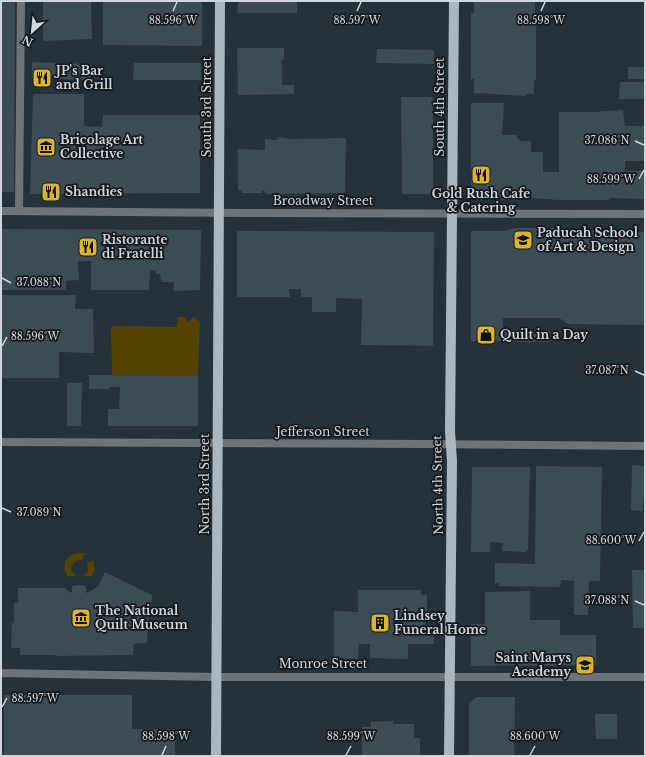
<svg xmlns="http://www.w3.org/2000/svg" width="646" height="757" font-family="'Libre Baskerville',serif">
	<rect width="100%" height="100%" fill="#25323b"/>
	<!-- green -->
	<g fill="#554303">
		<polygon points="178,317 184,317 188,322 194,317 200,322 198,376 112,375 111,327 113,326 177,327"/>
		<path d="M 81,553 L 85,553 L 82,560 L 75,561 L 71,567 L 71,570 L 76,576 L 67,576 C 60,563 68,553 81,553 Z"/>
		<polygon points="93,560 95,568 92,576 83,576 88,571 87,563"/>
	</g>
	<!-- building -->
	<g fill="#3d4b55">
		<polygon points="1,1 15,1 14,192 1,192"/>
		<polygon points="43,1 91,1 92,39 43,41"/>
		<polygon points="103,1 202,1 202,46 103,45"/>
		<polygon points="238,1 297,1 297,13 237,13"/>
		<polygon points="474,1 535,1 535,14 536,14 536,80 534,80 534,94 526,94 526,96 474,93 474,79 471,79 471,13 474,13"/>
		<polygon points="237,48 284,48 284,60 282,60 282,85 294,85 294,94 238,95"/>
		<polygon points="377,49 434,50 434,64 376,63"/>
		<polygon points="32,62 91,64 91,80 32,78"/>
		<polygon points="134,63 201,63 201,80 133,80"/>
		<rect x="628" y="67" width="17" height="12"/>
		<polygon points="620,82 645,82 645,99 619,99"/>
		<polygon points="33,94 84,94 84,126 102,127 103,115 200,115 200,193 30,194"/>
		<polygon points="401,97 433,97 433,194 402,194"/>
		<polygon points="471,103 504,103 502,135 517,135 517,138 521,141 531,141 531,152 543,152 543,172 559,172 559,112 593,112 623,110 625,126 645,126 645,161 625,161 625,171 645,171 645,199 609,198 609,200 559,200 531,198 531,197 517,197 517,200 502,200 502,197 471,198"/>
		<polygon points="277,137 291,139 346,138 345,193 265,194 265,191 262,191 262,193 242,193 242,190 238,191 238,149 265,150 265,139 277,140"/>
		<polygon points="514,228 559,228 570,231 645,232 645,325 568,324 559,318 503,318 503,330 550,331 550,342 471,341 471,231 504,231"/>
		<polygon points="1,229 200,230 201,230 200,290 174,291 174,282 161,282 160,274 156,274 156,271 150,270 149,290 91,290 91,261 78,261 79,280 66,281 66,290 1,290"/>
		<polygon points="237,231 434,232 433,346 361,345 362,299 336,298 336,312 312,312 312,297 301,297 301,289 289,289 290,297 237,297"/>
		<polygon points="2,295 76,295 75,309 93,309 94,353 59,352 59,378 2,378"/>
		<polygon points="89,375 198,376 198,426 108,426 108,409 119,409 120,387 109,387 109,389 89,389"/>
		<polygon points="67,383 82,383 81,426 67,426"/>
		<polygon points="632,465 645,466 645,501 643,501 643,511 631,510"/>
		<polygon points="536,466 602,467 600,581 589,581 588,615 574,615 574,581 561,580 560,587 499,586 499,583 495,583 495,563 535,564"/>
		<polygon points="472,467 530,467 528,549 526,552 502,551 503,543 490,542 490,552 471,552"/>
		<polygon points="632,570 645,570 645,628 633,628"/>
		<polygon points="105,572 152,595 151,613 148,613 147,643 134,644 133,655 55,656 55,655 20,655 20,648 11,648 12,623 14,623 14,603 18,603 18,588 66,588 66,590 72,593 72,586 75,586 75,585 84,585 84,586 86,586 86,593 93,590 98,586"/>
		<polygon points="358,590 421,590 421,595 427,595 427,621 425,621 425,626 433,626 434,644 408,644 408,659 370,658 370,644 359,644 358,659 334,658 334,611 358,612"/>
		<polygon points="530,591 530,620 560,620 560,635 596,635 596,665 471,666 471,624 485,624 485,592"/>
		<polygon points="4,695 132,695 132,729 175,729 175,756 4,756"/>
		<polygon points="476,697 515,697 514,756 469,756 469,704"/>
		<polygon points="595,714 617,714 617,739 596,739"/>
		<polygon points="393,721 393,724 414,724 414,738 420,738 420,756 362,756 362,727 371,727 371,722"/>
	</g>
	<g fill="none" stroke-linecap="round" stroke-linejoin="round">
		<!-- minor -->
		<g stroke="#6d7479" stroke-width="8">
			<polyline points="1,211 245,213 645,214"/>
			<polyline points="19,211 21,1"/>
			<polyline points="1,442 430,444 645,446"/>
			<polyline points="1,673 217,677 645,677"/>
		</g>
		<!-- primary -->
		<g stroke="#aab7c1" stroke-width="10">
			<polyline points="216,756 220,1"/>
			<polyline points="449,756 452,461 450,431 454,1"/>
		</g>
	</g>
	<!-- ticks -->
	<path fill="none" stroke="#ced6dc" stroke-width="1.5" d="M 173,11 L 177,2M 357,11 L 361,2M 541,11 L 545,2M 635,141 L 644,145M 639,179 L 644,170M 2,278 L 11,283M 2,346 L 7,337M 635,371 L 644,375M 2,508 L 11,512M 639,541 L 644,532M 635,601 L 644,605M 2,707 L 7,698M 162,755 L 166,746M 346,755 L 351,746M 530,755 L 535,746"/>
	<!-- icons -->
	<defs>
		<symbol id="restaurant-square" viewBox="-11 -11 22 22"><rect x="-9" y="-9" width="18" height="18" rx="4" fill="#dab333" stroke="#13191d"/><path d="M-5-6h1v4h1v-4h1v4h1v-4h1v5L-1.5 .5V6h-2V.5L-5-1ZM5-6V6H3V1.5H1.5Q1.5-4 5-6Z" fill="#111"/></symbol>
		<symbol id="museum-square" viewBox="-11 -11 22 22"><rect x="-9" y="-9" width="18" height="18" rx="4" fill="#dab333" stroke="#13191d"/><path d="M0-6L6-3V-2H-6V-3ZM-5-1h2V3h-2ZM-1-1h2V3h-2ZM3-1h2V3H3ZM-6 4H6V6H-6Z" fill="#111"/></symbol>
		<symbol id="university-square" viewBox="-11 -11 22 22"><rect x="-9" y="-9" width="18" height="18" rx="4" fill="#dab333" stroke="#13191d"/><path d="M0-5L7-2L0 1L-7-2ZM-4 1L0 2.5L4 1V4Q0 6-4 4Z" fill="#111"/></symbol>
		<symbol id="shop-square" viewBox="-11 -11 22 22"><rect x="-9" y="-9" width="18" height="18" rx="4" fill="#dab333" stroke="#13191d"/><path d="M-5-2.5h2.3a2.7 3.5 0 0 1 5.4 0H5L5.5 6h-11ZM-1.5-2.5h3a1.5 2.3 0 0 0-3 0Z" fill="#111"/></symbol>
		<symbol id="building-square" viewBox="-11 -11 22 22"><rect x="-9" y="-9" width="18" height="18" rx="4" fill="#dab333" stroke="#13191d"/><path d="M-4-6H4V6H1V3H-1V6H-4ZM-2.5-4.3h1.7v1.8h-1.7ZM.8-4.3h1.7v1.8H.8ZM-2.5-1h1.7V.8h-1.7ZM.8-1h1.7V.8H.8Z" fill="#111"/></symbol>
		<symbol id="school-square" viewBox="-11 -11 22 22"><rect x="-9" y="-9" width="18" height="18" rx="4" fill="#dab333" stroke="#13191d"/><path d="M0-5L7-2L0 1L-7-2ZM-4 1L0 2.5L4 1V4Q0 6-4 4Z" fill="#111"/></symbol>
	</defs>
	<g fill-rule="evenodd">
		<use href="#restaurant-square" x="31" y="67" width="22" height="22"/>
		<use href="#museum-square" x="35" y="136" width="22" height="22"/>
		<use href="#restaurant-square" x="470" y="164" width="22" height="22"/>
		<use href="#restaurant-square" x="40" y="181" width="22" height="22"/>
		<use href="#university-square" x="512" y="229" width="22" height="22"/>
		<use href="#restaurant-square" x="77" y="236" width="22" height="22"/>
		<use href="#shop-square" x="475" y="324" width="22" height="22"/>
		<use href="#museum-square" x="70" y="607" width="22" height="22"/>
		<use href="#building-square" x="369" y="612" width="22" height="22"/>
		<use href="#school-square" x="574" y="654" width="22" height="22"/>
	</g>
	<g text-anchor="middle" stroke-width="3.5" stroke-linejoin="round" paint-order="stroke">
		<!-- poi labels -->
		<g font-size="12" font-weight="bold" fill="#ced6dc" stroke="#13191d" text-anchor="start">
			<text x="56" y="75">JP's Bar<tspan x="56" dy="14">and Grill</tspan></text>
			<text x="60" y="144">Bricolage Art<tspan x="60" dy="14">Collective</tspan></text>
			<text x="65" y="196">Shandies</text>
			<text x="481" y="198" text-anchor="middle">Gold Rush Cafe<tspan x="481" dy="14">&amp; Catering</tspan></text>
			<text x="537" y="237">Paducah School<tspan x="537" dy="14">of Art &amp; Design</tspan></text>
			<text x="102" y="244">Ristorante<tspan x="102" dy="14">di Fratelli</tspan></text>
			<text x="500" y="339">Quilt in a Day</text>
			<text x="95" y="615">The National<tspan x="95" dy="14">Quilt Museum</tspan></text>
			<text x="394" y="620">Lindsey<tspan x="394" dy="14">Funeral Home</tspan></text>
			<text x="571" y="662" text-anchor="end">Saint Marys<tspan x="571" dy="14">Academy</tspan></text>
		</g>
		<!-- street labels -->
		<g font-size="12" fill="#ced6dc" stroke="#13191d">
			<text transform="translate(207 107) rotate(-90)" y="4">South 3rd Street</text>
			<text transform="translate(440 107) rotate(-90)" y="4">South 4th Street</text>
			<text x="323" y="205">Broadway Street</text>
			<text x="323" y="436">Jefferson Street</text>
			<text transform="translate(205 484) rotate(-90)" y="4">North 3rd Street</text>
			<text transform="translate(438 485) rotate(-91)" y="4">North 4th Street</text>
			<text x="323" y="668">Monroe Street</text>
		</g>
	</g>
	<g font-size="10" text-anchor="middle" fill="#ced6dc" stroke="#13191d" stroke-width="3.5" stroke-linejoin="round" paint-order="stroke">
		<text x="173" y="24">88.596°W</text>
		<text x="357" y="24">88.597°W</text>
		<text x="541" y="24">88.598°W</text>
		<text x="607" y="144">37.086°N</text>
		<text x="611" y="183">88.599°W</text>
		<text x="39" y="286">37.088°N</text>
		<text x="35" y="340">88.596°W</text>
		<text x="607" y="374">37.087°N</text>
		<text x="39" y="516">37.089°N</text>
		<text x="611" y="544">88.600°W</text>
		<text x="607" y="604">37.088°N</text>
		<text x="35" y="702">88.597°W</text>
		<text x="166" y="740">88.598°W</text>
		<text x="351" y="740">88.599°W</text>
		<text x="535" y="740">88.600°W</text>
	</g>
	<!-- border -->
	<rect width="646" height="757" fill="none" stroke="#ced6dc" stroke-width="4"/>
	<!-- north arrow -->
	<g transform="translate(32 32) rotate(207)" stroke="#13191d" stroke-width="3" paint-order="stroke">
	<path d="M0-3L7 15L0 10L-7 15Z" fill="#ced6dc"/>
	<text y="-6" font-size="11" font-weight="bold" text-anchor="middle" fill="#ced6dc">N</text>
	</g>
</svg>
